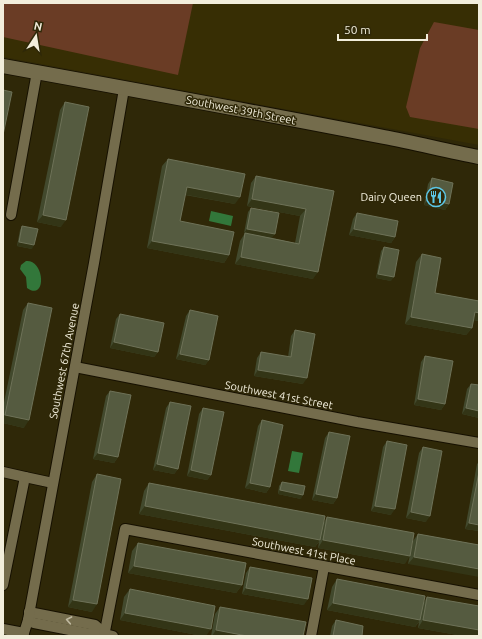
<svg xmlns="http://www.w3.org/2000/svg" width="482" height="639" font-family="Ubuntu,sans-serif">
	<rect width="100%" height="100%" fill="#2f2808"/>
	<!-- built -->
	<polygon fill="#372e04" points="3,3 479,3 479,145 3,57"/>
	<!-- green -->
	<g fill="#6a3c25">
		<polygon points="3,3 193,3 178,75 3,37"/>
		<polygon points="434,22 479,30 479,129 410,117 406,107 420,48"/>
	</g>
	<!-- water -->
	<g fill="#32773a">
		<polygon points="211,211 233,216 231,226 209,221"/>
		<path d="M 26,261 C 45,259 47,302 27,288 L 26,277 L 20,269 L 21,265 Z"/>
		<polygon points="292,451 303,453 299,473 288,471"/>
	</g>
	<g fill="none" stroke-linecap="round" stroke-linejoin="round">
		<defs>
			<g id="street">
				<polyline points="11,215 37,72"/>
				<polyline points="75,367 357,422 479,443"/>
				<polyline points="3,472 25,477 3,585"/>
				<polyline points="25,477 53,483"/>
				<polyline points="29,612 95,625 105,634"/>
				<polyline points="28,620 34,623 90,634 105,634 113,636"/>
				<polyline points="3,629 24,633"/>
				<polyline points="23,636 28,620 94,263 124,89"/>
				<polyline points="104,636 125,529 479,595"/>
				<polyline points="311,636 324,567"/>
			</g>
			<path id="secondary" d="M 3,66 C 130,89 257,112 384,137 C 416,143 447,151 479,157"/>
		</defs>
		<!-- street casing -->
		<use href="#street" stroke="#161000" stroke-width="12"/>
		<!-- secondary casing -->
		<use href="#secondary" stroke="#161000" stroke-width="16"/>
		<!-- street -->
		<use href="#street" stroke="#746c4c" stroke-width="10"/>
		<!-- secondary -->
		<use href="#secondary" stroke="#746c4c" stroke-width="14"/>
	</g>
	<!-- wall -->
	<g fill="#42492d">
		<polygon points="65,102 61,227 37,222 60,110"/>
		<polygon points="168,159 235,204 185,195 180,221 229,255 224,263 147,248 162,166"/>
		<polygon points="256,176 334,191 313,279 235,264 240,241 245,233 244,233 248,212 251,208 272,238 295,243 300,216 247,206 251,183"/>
		<polygon points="432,178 449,204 445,210 424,205 428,184"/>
		<polygon points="357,213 395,237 391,243 349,235 353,219"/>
		<polygon points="22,226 32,249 17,246 20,230"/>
		<polygon points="384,247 391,281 376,278 381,251"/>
		<polygon points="422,254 435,293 479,301 479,321 473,320 472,328 466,335 405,324 416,262"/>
		<polygon points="28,303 24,428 3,423 3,407 23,310"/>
		<polygon points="190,310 209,360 205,365 176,359 186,316"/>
		<polygon points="120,314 158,352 154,357 110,348 116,319"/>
		<polygon points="295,330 303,384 254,376 257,358 261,352 288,357 291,336"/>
		<polygon points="425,356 445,404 441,410 414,405 421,362"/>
		<polygon points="471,384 479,418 462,414 467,389"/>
		<polygon points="110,391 118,457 114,463 93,459 106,396"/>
		<polygon points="170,402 178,469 174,474 153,470 166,408"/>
		<polygon points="203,408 211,475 207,480 187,476 199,414"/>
		<polygon points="262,420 270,487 266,493 245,488 258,426"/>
		<polygon points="329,432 337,498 333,504 312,500 325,438"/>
		<polygon points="387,441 391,515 371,511 383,447"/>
		<polygon points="423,447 426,522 406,518 419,453"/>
		<polygon points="479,462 479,531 465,529 477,464"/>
		<polygon points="97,474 92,612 68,607 92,482"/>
		<polygon points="282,482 301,499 278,494 279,486"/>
		<polygon points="149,483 324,522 327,517 405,564 318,548 319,542 315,547 139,514 144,491"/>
		<polygon points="418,534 479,545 408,564 413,541"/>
		<polygon points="138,543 242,585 236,593 128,573 132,551"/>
		<polygon points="250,567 304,605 242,594 246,573"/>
		<polygon points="337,579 424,602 427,597 479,636 463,636 418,628 419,622 415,627 327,610 332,587"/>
		<polygon points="130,589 206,636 202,636 120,620 124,597"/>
		<polygon points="220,607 303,636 211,636 215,614"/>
		<polygon points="336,620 362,636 330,636 332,626"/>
	</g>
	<!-- shaded-wall -->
	<g fill="#333516">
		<polygon points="187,187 240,197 235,204 182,194"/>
		<polygon points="252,199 306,209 300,216 247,206"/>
		<polygon points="428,199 449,204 445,210 424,205"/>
		<polygon points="43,215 66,220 61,227 37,222"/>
		<polygon points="247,229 275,234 272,238 244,233"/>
		<polygon points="354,229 395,237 391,243 349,235"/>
		<polygon points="152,241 229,255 224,263 147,248"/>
		<polygon points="19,242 34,245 32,249 17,246"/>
		<polygon points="241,257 318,272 313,279 235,264"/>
		<polygon points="378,274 394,277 391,281 376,278"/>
		<polygon points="475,312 479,313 479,321 469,319"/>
		<polygon points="411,317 472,328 466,335 405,324"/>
		<polygon points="114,342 158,352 154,357 110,348"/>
		<polygon points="180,354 209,360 205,365 176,359"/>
		<polygon points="258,370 307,378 303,384 254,376"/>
		<polygon points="418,399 445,404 441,410 414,405"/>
		<polygon points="466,408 479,411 479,418 462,414"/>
		<polygon points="5,415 29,420 24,428 3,423 3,418"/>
		<polygon points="98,453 118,457 114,463 93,459"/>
		<polygon points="157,464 178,469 174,474 153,470"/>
		<polygon points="191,470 211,475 207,480 187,476"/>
		<polygon points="250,483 270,487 266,493 245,488"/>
		<polygon points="280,490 303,495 301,499 278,494"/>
		<polygon points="316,494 337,498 333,504 312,500"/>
		<polygon points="145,506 320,540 315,547 139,514"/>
		<polygon points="375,506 395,509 391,515 371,511"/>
		<polygon points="411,512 430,516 426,522 406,518"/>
		<polygon points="469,523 479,525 479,531 465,529"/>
		<polygon points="323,540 410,556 405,564 318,548"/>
		<polygon points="414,557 479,569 479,577 408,564"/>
		<polygon points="134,566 242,585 236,593 128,573"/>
		<polygon points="246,588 308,599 304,605 242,594"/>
		<polygon points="73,600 97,604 92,612 68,607"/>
		<polygon points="333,603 420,620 415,627 327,610"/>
		<polygon points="125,613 211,629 206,636 202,636 120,620"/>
		<polygon points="423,620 479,630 479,636 463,636 418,628"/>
		<polygon points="216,630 247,636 212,636"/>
	</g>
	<!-- building -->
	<g fill="#555b40" stroke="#6e7258">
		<polygon points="3,90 12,92 3,135"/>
		<polygon points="65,102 89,107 66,220 43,215"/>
		<polygon points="168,159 245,174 240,197 187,187 180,221 234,232 229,255 152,241"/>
		<polygon points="256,176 334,191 318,272 241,257 245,233 299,244 306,209 252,199"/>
		<polygon points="432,178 453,183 449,204 428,199"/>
		<polygon points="251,208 279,213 275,234 247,229"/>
		<polygon points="357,213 398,221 395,237 354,229"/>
		<polygon points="22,226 38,229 34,245 19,242"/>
		<polygon points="384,247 399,250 394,277 378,274"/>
		<polygon points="422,254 441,258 435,293 479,301 479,313 475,312 472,328 411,317"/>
		<polygon points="28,303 52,308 29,420 5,415"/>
		<polygon points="190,310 218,316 209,360 180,354"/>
		<polygon points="120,314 164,323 158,352 114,342"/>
		<polygon points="295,330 315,334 307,378 258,370 261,352 291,357"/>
		<polygon points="425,356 453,361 445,404 418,399"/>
		<polygon points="471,384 479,385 479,411 466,408"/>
		<polygon points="110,391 131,395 118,457 98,453"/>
		<polygon points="170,402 191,406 178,469 157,464"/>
		<polygon points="203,408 224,412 211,475 191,470"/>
		<polygon points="262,420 283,425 270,487 250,483"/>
		<polygon points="329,432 350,436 337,498 316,494"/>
		<polygon points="387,441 407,445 395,509 375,506"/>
		<polygon points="423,447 442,451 430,516 411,512"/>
		<polygon points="479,472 479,525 469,523"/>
		<polygon points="97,474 121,479 97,604 73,600"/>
		<polygon points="282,482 305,486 303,495 280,490"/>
		<polygon points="149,483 325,516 320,540 145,506"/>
		<polygon points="327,517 414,533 410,556 323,540"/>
		<polygon points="418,534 479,545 479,569 414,557"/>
		<polygon points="138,543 246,563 242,585 134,566"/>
		<polygon points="250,567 312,578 308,599 246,588"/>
		<polygon points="337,579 425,596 420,620 333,603"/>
		<polygon points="130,589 215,606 211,629 125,613"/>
		<polygon points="427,597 479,606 479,630 423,620"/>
		<polygon points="220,607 306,622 303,636 247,636 216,630"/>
		<polygon points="336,620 363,626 362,636 333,636"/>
	</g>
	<!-- one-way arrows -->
	<defs><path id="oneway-chevron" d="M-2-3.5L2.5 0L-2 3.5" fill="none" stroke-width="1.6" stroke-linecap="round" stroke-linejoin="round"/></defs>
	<use stroke="#c0baa2" href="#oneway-chevron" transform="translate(69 620) rotate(-169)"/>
	<!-- icons -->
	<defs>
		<symbol id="restaurant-ring" viewBox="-11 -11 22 22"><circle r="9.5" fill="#2f2808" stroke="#5cc7e7" stroke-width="1.5"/><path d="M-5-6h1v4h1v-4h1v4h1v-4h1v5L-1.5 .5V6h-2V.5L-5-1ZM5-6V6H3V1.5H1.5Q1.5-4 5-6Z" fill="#5cc7e7"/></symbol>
	</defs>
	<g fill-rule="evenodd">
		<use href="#restaurant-ring" x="425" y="186" width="22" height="22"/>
	</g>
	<g text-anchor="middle" stroke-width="3" stroke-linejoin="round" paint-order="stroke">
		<!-- street labels -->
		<g font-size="11" fill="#f2eedc" stroke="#2f2808">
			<text transform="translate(241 110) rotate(11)" y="4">Southwest 39th Street</text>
			<text transform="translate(64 361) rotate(-79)" y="4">Southwest 67th Avenue</text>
			<text transform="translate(279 395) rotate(11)" y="4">Southwest 41st Street</text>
			<text transform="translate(304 551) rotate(11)" y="4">Southwest 41st Place</text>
		</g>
		<!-- poi labels -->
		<g font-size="11" fill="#f2eedc" stroke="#2f2808" text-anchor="end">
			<text x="422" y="201">Dairy Queen</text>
		</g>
	</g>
	<!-- border -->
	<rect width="482" height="639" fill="none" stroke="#f2eedc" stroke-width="8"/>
	<!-- north arrow -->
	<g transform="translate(36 36) rotate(12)" stroke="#2f2808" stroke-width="3" paint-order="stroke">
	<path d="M0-3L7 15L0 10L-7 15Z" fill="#f2eedc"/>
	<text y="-6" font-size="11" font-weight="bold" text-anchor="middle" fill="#f2eedc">N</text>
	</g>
	<!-- scale -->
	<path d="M338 34v6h89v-6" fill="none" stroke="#f2eedc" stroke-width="2"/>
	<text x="344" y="34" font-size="12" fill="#f2eedc" stroke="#2f2808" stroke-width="3" paint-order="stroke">50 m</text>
</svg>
